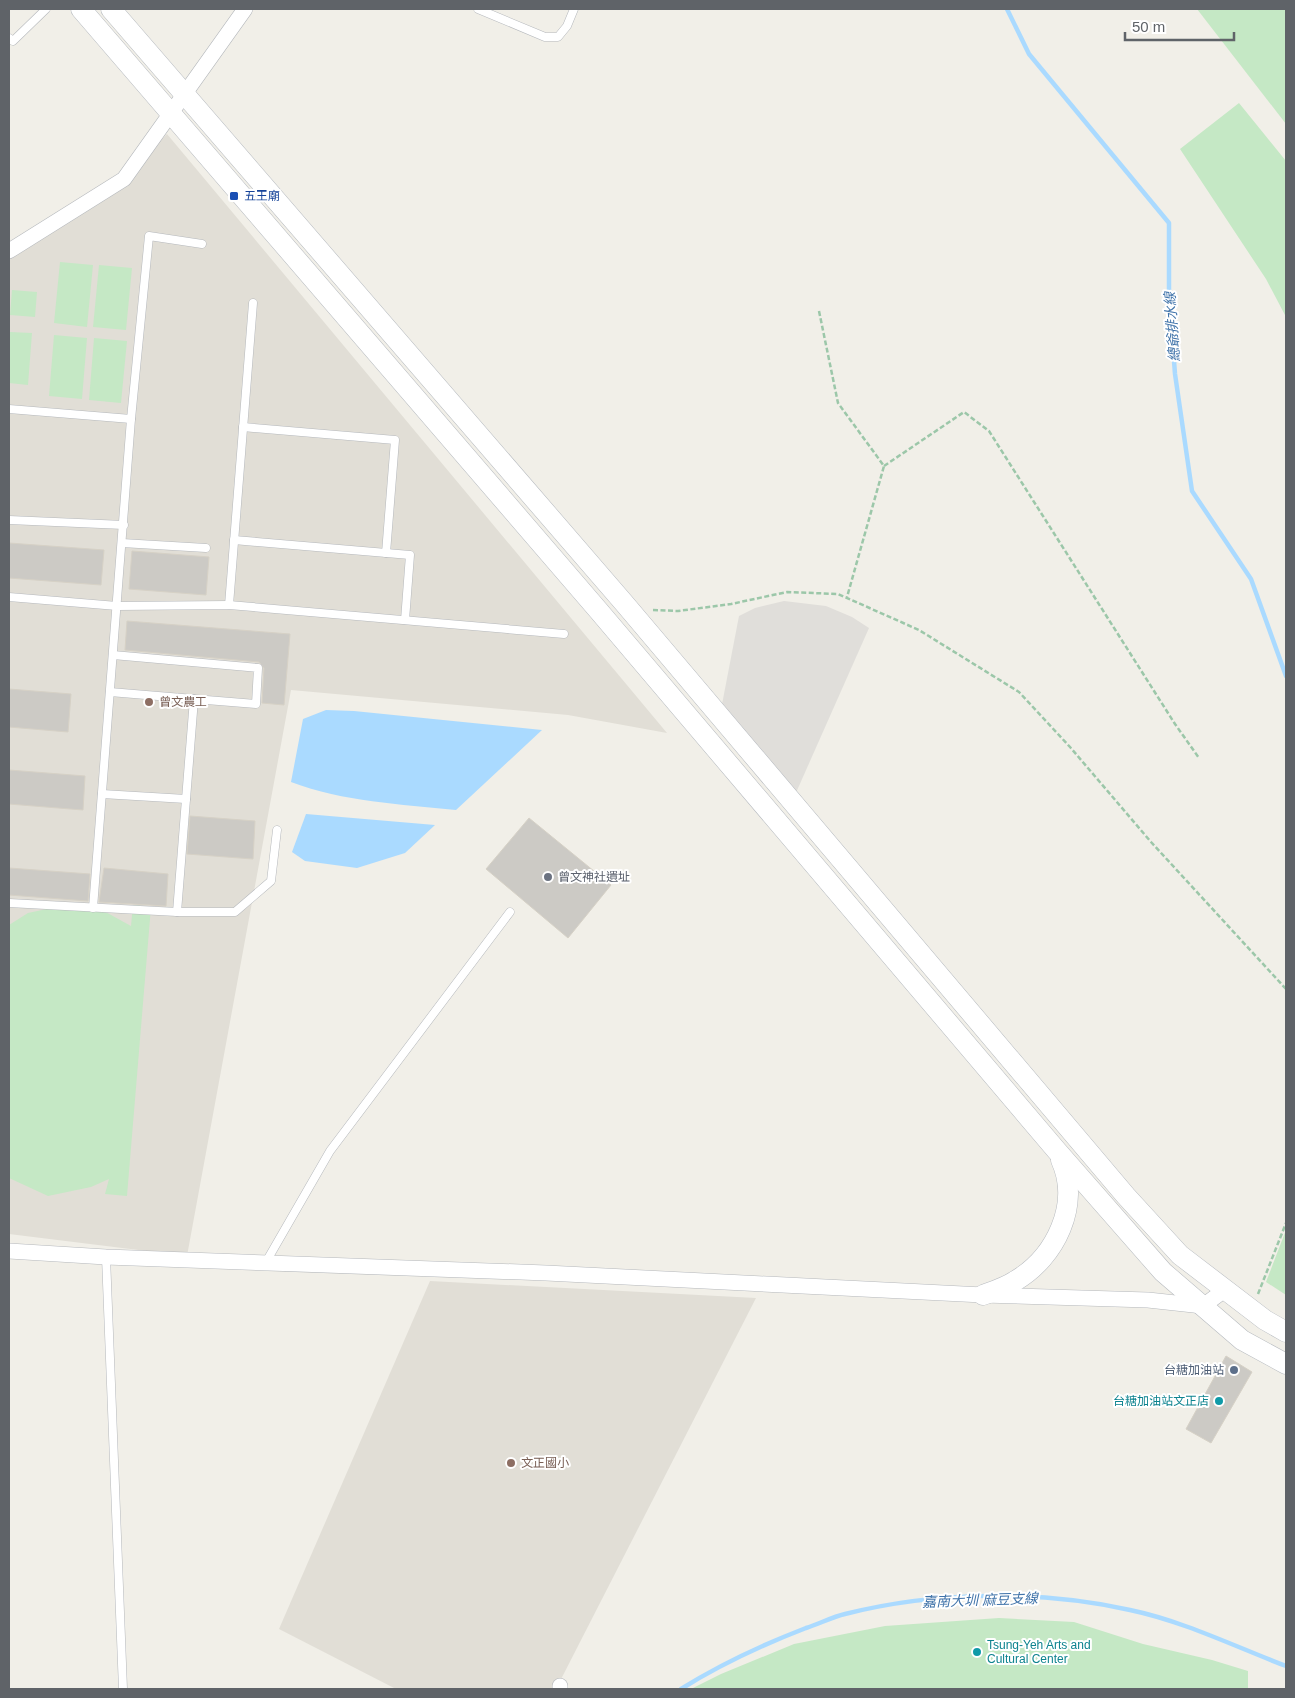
<svg xmlns="http://www.w3.org/2000/svg" width="1295" height="1698" font-family="Helvetica,'Noto Sans TC',sans-serif">
	<rect width="100%" height="100%" fill="#f1efe8"/>
	<!-- industrial -->
	<polygon fill="#e0deda" points="784,601 826,606 852,617 869,628 791,804 719,720 739,616 755,608"/>
	<!-- education -->
	<g fill="#e1ded6">
		<polygon points="167,134 667,733 568,715 291,690 187,1256 9,1234 9,253 124,177"/>
		<polygon points="430,1281 756,1298 556,1689 396,1689 279,1629"/>
	</g>
	<!-- green -->
	<g fill="#c5e8c5">
		<polygon points="1197,9 1286,9 1286,124"/>
		<polygon points="1239,103 1286,161 1286,317 1266,279 1180,149"/>
		<polygon points="60,262 93,265 87,327 54,323"/>
		<polygon points="99,265 132,268 126,330 93,327"/>
		<polygon points="12,290 37,292 35,317 10,315"/>
		<polygon points="10,332 32,333 28,385 9,383"/>
		<polygon points="54,335 87,338 82,399 49,396"/>
		<polygon points="94,338 127,341 121,403 89,400"/>
		<polygon points="70,904 102,910 131,926 133,905 151,907 127,1196 105,1194 109,1179 91,1187 48,1196 9,1178 9,925 28,913"/>
		<polygon points="1286,1230 1286,1295 1266,1282"/>
		<polygon points="999,1618 1074,1622 1143,1644 1212,1660 1248,1671 1248,1689 691,1689 721,1674 794,1644 885,1626"/>
	</g>
	<!-- water -->
	<g fill="#aadaff">
		<path d="M 326,710 L 354,711 L 542,730 L 456,810 C 400,804 344,802 291,782 L 303,719 Z"/>
		<polygon points="306,814 435,825 405,853 357,868 305,861 292,852"/>
	</g>
	<g fill="none" stroke-linecap="round" stroke-linejoin="round">
		<!-- stream -->
		<g stroke="#aadaff" stroke-width="4.5">
			<polyline points="1007,9 1029,54 1169,223 1169,295 1175,374 1192,491 1251,579 1286,676"/>
			<path d="M 681,1689 C 721,1664 762,1645 806,1628 C 819,1624 832,1617 845,1614 C 936,1591 1039,1590 1130,1610 C 1183,1621 1236,1647 1286,1666"/>
		</g>
	</g>
	<!-- building -->
	<g fill="#cccac5" stroke="#d6d1c6">
		<polygon points="9,543 104,550 101,585 9,578"/>
		<polygon points="132,551 209,557 206,595 129,589"/>
		<polygon points="127,621 290,634 284,705 262,703 264,668 259,662 125,650"/>
		<polygon points="9,689 71,694 68,732 9,727"/>
		<polygon points="9,770 85,776 83,810 9,804"/>
		<polygon points="190,816 255,821 253,859 187,854"/>
		<polygon points="529,818 611,885 568,938 486,869"/>
		<polygon points="9,868 90,874 88,901 9,895"/>
		<polygon points="104,868 168,874 166,906 99,902"/>
		<polygon points="1226,1356 1252,1372 1211,1443 1186,1429"/>
	</g>
	<g fill="none" stroke-linecap="round" stroke-linejoin="round">
		<defs>
			<g id="lane">
				<polyline points="478,9 545,37 558,37 567,26 574,9"/>
				<polyline points="9,38 13,41 46,9"/>
				<polyline points="9,409 131,419"/>
				<polyline points="243,427 395,440 386,553"/>
				<polyline points="9,520 124,525"/>
				<polyline points="234,540 410,555 405,620"/>
				<polyline points="122,543 206,548"/>
				<polyline points="9,597 117,606 229,605 564,634"/>
				<polyline points="229,605 253,303"/>
				<polyline points="113,655 258,668 256,704 194,699 177,912"/>
				<polyline points="110,692 194,699"/>
				<polyline points="102,794 186,799"/>
				<polyline points="9,903 177,912 235,912 271,881 277,830"/>
				<polyline points="93,908 131,419 149,236 202,244"/>
				<polyline points="106,1257 123,1689"/>
				<polyline points="266,1262 330,1151 510,912"/>
			</g>
			<g id="street">
				<polyline points="9,251 124,179 245,9"/>
				<polyline points="9,1251 106,1257 546,1273 983,1295 1148,1300 1203,1306 1226,1289"/>
				<polyline points="560,1689 560,1686"/>
			</g>
			<g id="secondary">
				<polyline points="81,9 598,610 1057,1151 1163,1272 1242,1340 1286,1364"/>
				<polyline points="111,9 624,603 1126,1196 1180,1255 1265,1320 1286,1332"/>
				<path d="M 983,1295 C 994,1291 1006,1287 1015,1281 C 1056,1257 1081,1204 1061,1160"/>
			</g>
		</defs>
		<!-- lane casing -->
		<use href="#lane" stroke="#b5b8bc" stroke-width="9"/>
		<!-- street casing -->
		<use href="#street" stroke="#b5b8bc" stroke-width="16"/>
		<!-- secondary casing -->
		<use href="#secondary" stroke="#b6babf" stroke-width="21"/>
		<!-- path -->
		<g stroke="#9cc7a9" stroke-width="2.5" stroke-dasharray="5 2.5" stroke-linecap="butt">
			<polyline points="819,311 838,403 884,466 847,597"/>
			<polyline points="884,466 964,412 989,431 1175,724 1199,758"/>
			<polyline points="653,610 678,611 731,604 787,592 838,594 919,630 1019,692 1070,747 1151,842 1286,989"/>
			<polyline points="1258,1294 1286,1223"/>
		</g>
		<!-- lane -->
		<use href="#lane" stroke="#fff" stroke-width="8"/>
		<!-- street -->
		<use href="#street" stroke="#fff" stroke-width="15"/>
		<!-- secondary -->
		<use href="#secondary" stroke="#fff" stroke-width="20"/>
	</g>
	<!-- markers -->
	<rect fill="#1a4fb4" stroke="#fff" stroke-width="2" x="229" y="191" width="10" height="10" rx="2.5"/>
	<g fill="#8d6e63" stroke="#fff" stroke-width="2">
		<circle cx="149" cy="702" r="5"/>
		<circle cx="511" cy="1463" r="5"/>
	</g>
	<circle fill="#6b7280" stroke="#fff" stroke-width="2" cx="548" cy="877" r="5"/>
	<circle fill="#5c6f8a" stroke="#fff" stroke-width="2" cx="1234" cy="1370" r="5"/>
	<g fill="#0f9aa8" stroke="#fff" stroke-width="2">
		<circle cx="1219" cy="1401" r="5"/>
		<circle cx="977" cy="1652" r="5"/>
	</g>
	<g text-anchor="middle" stroke-width="4" stroke-linejoin="round" paint-order="stroke">
		<!-- transit labels -->
		<g font-size="12" fill="#164399" stroke="#fff" text-anchor="start">
			<text x="244" y="200">五王廟</text>
		</g>
		<!-- education labels -->
		<g font-size="12" fill="#785e54" stroke="#fff" text-anchor="start">
			<text x="159" y="706">曾文農工</text>
			<text x="521" y="1467">文正國小</text>
		</g>
		<!-- worship labels -->
		<g font-size="12" fill="#5b616d" stroke="#fff" text-anchor="start">
			<text x="558" y="881">曾文神社遺址</text>
		</g>
		<!-- service labels -->
		<g font-size="12" fill="#4e5e75" stroke="#fff" text-anchor="end">
			<text x="1224" y="1374">台糖加油站</text>
		</g>
		<!-- culture labels -->
		<g font-size="12" fill="#0d838f" stroke="#fff" text-anchor="end">
			<text x="1209" y="1405">台糖加油站文正店</text>
			<text x="987" y="1649" text-anchor="start">Tsung-Yeh Arts and<tspan x="987" dy="14">Cultural Center</tspan></text>
		</g>
		<!-- water labels -->
		<g font-size="14" font-style="italic" fill="#4174aa" stroke="#fff">
			<text transform="translate(1172 327) rotate(-94)" y="5">總爺排水線</text>
			<text transform="translate(980 1600) rotate(-2)" y="5">嘉南大圳 麻豆支線</text>
		</g>
	</g>
	<!-- border -->
	<rect width="1295" height="1698" fill="none" stroke="#5f6368" stroke-width="20"/>
	<!-- scale -->
	<path d="M1125 32v8h109v-8" fill="none" stroke="#5f6368" stroke-width="2.5"/>
	<text x="1132" y="32" font-size="15" fill="#5f6368" stroke="#ffffff" stroke-width="4" paint-order="stroke">50 m</text>
</svg>
